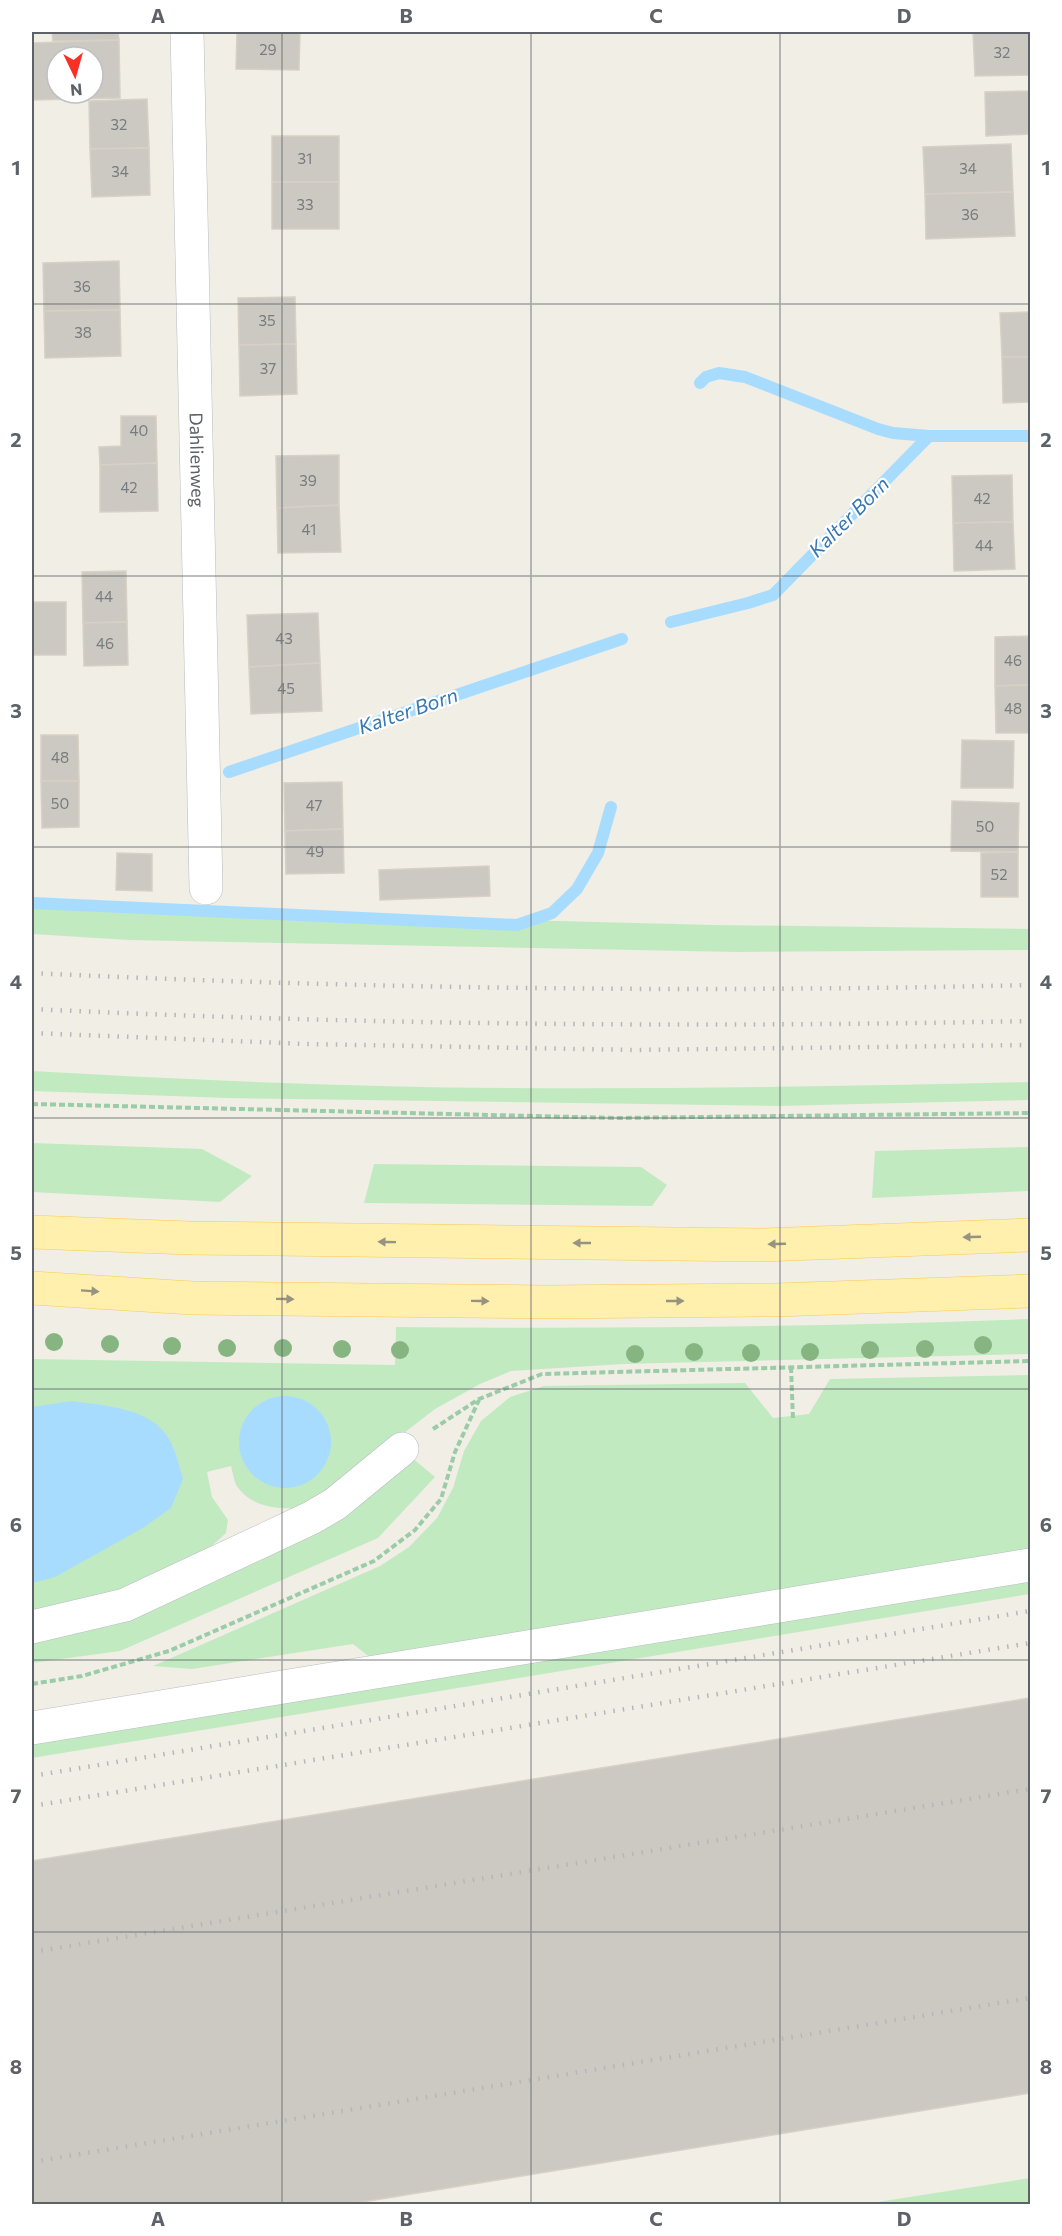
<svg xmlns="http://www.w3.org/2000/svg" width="1062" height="2236" font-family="Commissioner,sans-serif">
	<rect width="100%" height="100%" fill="#f1eee6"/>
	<!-- green -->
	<g fill="#c2eac1">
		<polygon points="32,908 714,925 1030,929 1030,950 737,952 129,940 32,934"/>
		<path d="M 32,1071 C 190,1080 349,1087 508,1088 C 682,1089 856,1086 1030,1082 L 1030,1100 L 777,1106 L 228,1098 L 32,1091 Z"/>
		<polygon points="32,1143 202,1149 252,1176 220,1202 32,1192"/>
		<polygon points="1030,1147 1030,1191 872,1198 875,1151"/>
		<polygon points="374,1164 641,1167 667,1185 652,1206 364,1203"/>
		<path d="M 1030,1319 L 1030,1354 L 623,1364 L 511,1371 L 480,1384 L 435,1409 L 307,1508 C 283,1509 256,1510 239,1489 C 234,1484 233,1473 231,1466 L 207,1472 L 212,1497 L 228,1520 L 226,1533 L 205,1552 L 121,1597 L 32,1618 L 32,1359 L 395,1365 L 396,1327 C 608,1329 819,1327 1030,1319 Z"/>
		<polygon points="1030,1375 1030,1558 372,1659 353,1644 192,1669 153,1666 380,1566 409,1547 437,1518 453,1488 464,1451 481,1421 510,1397 544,1386 745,1383 773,1418 809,1414 830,1379"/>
		<polygon points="411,1457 435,1477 378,1538 120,1651 32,1663 32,1636"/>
		<polygon points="1030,1574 1030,1594 32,1758 32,1737"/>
		<polygon points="1030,2178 1030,2204 865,2204"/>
	</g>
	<!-- water -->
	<g fill="#a8dcff">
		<circle cx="285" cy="1442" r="46"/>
		<path d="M 72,1401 C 104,1406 151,1407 169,1439 C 176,1451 179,1466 183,1479 L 171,1508 L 143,1528 L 55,1577 L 32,1583 L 32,1407 Z"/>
	</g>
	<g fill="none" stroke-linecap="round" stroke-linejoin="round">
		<!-- stream -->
		<g stroke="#a8dcff" stroke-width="12">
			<polyline points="700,383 706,377 719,373 745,377 878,429 893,433 929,436"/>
			<polyline points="671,622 748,603 773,595 929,436 1030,436"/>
			<polyline points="229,772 622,639"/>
			<polyline points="32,903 517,925 552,913 577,889 598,853 611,807"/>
		</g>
	</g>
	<!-- building -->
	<g fill="#ccc9c3" stroke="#d7d0c4" stroke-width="1.5" fill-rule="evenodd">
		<polygon points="52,32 118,32 119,40 53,41"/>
		<polygon points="237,32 300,32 299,70 236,69"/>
		<polygon points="973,32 1030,32 1030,75 975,76"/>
		<path d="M 119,40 L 120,98 L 32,100 L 32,43 ZM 57,57 L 93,57 L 93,93 L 57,93 Z"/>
		<polygon points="1030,91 1030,134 986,136 985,92"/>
		<polygon points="147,99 149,148 90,149 89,101"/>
		<rect x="272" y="136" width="67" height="46"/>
		<polygon points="1011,144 1013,192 925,194 923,147"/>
		<polygon points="149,148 150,195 92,197 90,149"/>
		<rect x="272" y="182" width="67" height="47"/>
		<polygon points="1013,192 1015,236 926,239 925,194"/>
		<polygon points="119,261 120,310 44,311 43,263"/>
		<polygon points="295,297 296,344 239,345 238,298"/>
		<polygon points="120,310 121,356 45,358 44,311"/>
		<polygon points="1030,312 1030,357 1002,357 1000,313"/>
		<polygon points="296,344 297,394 240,396 239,345"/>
		<polygon points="1002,357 1030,357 1030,402 1003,403"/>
		<polygon points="121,416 156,416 157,463 100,465 99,447 121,446"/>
		<polygon points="339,455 339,505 277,508 276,456"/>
		<polygon points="157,463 158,511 100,512 100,465"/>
		<polygon points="1012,475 1013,522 953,523 952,476"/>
		<polygon points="339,505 341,552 278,553 277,508"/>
		<polygon points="1013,522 1015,569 954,571 953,523"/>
		<polygon points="126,571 127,622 83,623 82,572"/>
		<rect x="32" y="602" width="34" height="53"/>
		<polygon points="318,613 320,663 249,667 247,615"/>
		<polygon points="127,622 128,665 84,666 83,623"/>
		<polygon points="1030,636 1030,685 995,686 995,637"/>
		<polygon points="320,663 322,711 251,714 249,667"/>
		<polygon points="1030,685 1030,733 996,733 995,686"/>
		<polygon points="41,735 78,735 79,781 41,781"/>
		<polygon points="962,740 1014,741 1013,788 961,788"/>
		<polygon points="41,781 79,781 79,827 42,828"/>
		<polygon points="342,782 343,829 285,831 284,783"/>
		<polygon points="952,801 1019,803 1018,852 951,851"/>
		<polygon points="343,829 344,873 286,874 285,831"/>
		<polygon points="1018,852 1018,897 981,897 981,853"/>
		<polygon points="117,853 152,854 152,891 116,890"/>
		<polygon points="489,866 490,896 380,900 379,870"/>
		<polygon points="1030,1698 1030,2093 350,2204 32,2204 32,1861"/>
	</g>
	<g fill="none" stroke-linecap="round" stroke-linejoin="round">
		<defs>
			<g id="minor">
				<path id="s1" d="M 187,32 L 206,888"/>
				<polyline points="32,1627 125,1605 311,1518 335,1504 402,1449"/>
				<polyline points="32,1728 1030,1565"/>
			</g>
			<g id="major">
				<polyline points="32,1232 189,1238 760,1245 1030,1235"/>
				<polyline points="32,1288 192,1298 546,1302 776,1300 1030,1291"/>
			</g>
		</defs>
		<!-- minor casing -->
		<use href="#minor" stroke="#b9bcc1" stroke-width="34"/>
		<!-- major casing -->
		<use href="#major" stroke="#fdc953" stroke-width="34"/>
		<!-- path -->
		<g stroke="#99cca7" stroke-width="4" stroke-dasharray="6 3" stroke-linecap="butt">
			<polyline points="32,1104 616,1118 1030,1113"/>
			<polyline points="791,1367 793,1419"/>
			<polyline points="433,1429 479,1399 542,1374 1030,1361"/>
			<polyline points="32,1684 82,1676 169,1651 374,1561 415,1530 441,1499 455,1452 479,1400"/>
		</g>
		<!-- minor -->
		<use href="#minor" stroke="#fff" stroke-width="33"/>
		<!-- major -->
		<use href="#major" stroke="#fff0ad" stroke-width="33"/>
		<!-- rail -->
		<g stroke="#b5b6b7" stroke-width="4.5" stroke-dasharray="1.5 8" stroke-linecap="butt">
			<path d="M 32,973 C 364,989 697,993 1030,985"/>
			<path d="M 32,1009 C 364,1025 697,1028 1030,1021"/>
			<polyline points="32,1033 307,1044 634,1050 1030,1045"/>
			<polyline points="32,1776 1030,1611"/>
			<polyline points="32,1806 1030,1643"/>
			<polyline points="32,1952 1030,1789"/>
			<polyline points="32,2162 1030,1998"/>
		</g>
	</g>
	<!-- trees -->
	<g fill="#86b582">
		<circle cx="54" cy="1342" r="9"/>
		<circle cx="110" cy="1344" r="9"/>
		<circle cx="983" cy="1345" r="9"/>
		<circle cx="172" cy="1346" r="9"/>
		<circle cx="227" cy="1348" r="9"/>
		<circle cx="283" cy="1348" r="9"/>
		<circle cx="342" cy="1349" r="9"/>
		<circle cx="925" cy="1349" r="9"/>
		<circle cx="400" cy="1350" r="9"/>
		<circle cx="870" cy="1350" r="9"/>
		<circle cx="694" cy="1352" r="9"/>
		<circle cx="810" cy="1352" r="9"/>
		<circle cx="751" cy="1353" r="9"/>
		<circle cx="635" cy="1354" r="9"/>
	</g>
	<!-- one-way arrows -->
	<defs><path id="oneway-solid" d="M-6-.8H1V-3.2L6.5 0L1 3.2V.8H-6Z" transform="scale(1.5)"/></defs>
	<g fill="#969480">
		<use href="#oneway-solid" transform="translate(972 1237) rotate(178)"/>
		<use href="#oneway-solid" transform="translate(387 1242) rotate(-179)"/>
		<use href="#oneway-solid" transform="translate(582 1243) rotate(-180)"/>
		<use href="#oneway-solid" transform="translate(777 1244) rotate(178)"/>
		<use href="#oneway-solid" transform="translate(90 1291) rotate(4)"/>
		<use href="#oneway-solid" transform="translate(285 1299) rotate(1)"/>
		<use href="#oneway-solid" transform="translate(480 1301) rotate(1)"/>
		<use href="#oneway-solid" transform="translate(675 1301)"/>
	</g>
	<!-- grid -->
	<path fill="none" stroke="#5d6268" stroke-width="1.5" stroke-opacity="0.55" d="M 282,32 L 282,2204M 531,32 L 531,2204M 780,32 L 780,2204M 32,304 L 1030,304M 32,576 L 1030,576M 32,847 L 1030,847M 32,1118 L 1030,1118M 32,1389 L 1030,1389M 32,1660 L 1030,1660M 32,1932 L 1030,1932"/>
	<g text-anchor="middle" stroke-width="4.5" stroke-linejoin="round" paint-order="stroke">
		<!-- number labels -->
		<g font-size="15" fill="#797c7f">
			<text x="268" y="55">29</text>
			<text x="1002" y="58">32</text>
			<text x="119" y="130">32</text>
			<text x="305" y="164">31</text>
			<text x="968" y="174">34</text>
			<text x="120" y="177">34</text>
			<text x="305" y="210">33</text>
			<text x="970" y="220">36</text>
			<text x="82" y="292">36</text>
			<text x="267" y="326">35</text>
			<text x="83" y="338">38</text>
			<text x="268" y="374">37</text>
			<text x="139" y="436">40</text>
			<text x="308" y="486">39</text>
			<text x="129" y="493">42</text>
			<text x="982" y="504">42</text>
			<text x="309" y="535">41</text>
			<text x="984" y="551">44</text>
			<text x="104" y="602">44</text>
			<text x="284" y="644">43</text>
			<text x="105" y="649">46</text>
			<text x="1013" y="666">46</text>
			<text x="286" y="694">45</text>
			<text x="1013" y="714">48</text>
			<text x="60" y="763">48</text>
			<text x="60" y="809">50</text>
			<text x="314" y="811">47</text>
			<text x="985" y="832">50</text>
			<text x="315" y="857">49</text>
			<text x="999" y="880">52</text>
		</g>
		<!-- street labels -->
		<g font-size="18" fill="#5d6268" stroke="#fff">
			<text dy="6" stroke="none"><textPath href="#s1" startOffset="428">Dahlienweg</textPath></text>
		</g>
		<!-- water labels -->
		<g font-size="20" font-style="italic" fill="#3877b2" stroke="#fff">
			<text transform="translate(849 517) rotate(-45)" y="7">Kalter Born</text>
			<text transform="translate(408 711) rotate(-19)" y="7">Kalter Born</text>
		</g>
	</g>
	<!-- border -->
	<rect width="1062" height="2236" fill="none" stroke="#ffffff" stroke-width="66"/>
	<!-- north arrow -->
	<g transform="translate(75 75) rotate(175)"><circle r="28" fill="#ffffff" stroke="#bec0c3" stroke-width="1.5"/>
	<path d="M0-4.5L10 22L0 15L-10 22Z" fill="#f83025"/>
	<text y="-9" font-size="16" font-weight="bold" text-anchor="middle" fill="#5d6268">N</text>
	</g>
	<rect x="33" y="33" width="996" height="2170" fill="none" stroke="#5d6268" stroke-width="2"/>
	<g font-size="20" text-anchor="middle" font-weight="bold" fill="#5d6268">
		<text x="158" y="23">A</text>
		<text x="406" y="23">B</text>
		<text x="656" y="23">C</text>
		<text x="904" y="23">D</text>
		<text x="16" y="175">1</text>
		<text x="1046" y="175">1</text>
		<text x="16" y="447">2</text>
		<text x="1046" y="447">2</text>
		<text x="16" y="718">3</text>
		<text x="1046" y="718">3</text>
		<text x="16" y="989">4</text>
		<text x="1046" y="989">4</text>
		<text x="16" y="1260">5</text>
		<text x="1046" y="1260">5</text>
		<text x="16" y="1532">6</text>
		<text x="1046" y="1532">6</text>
		<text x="16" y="1803">7</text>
		<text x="1046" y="1803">7</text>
		<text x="16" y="2074">8</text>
		<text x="1046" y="2074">8</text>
		<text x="158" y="2226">A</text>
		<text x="406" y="2226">B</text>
		<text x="656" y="2226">C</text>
		<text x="904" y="2226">D</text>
	</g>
</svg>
